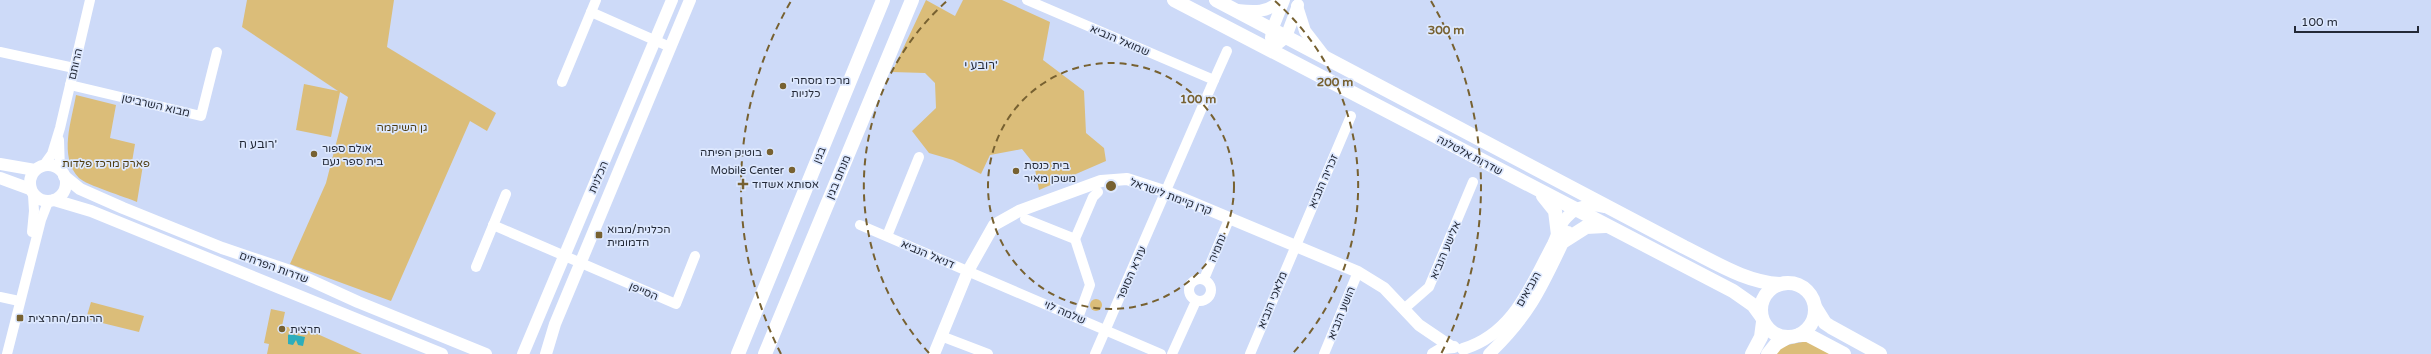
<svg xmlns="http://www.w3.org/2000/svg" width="2431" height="354" font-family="'Varela Round',Heebo,sans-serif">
	<rect width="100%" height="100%" fill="#cddaf8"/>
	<!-- green -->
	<g fill="#dbbd79">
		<polygon points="247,0 394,0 387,47 496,113 487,131 470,121 391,301 290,264 326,183 348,97 340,92 331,137 296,130 304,84 338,91 242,27"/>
		<polygon points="926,0 955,16 963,0 1002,0 1050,22 1043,60 1084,91 1086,133 1104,148 1106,161 1039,190 1034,164 1022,149 990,155 981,174 953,160 929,153 912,131 936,108 935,83 925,73 892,72"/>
		<path d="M 76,95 L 116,105 L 110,138 L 135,144 L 132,162 L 143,165 L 137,202 C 126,197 86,185 79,178 C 58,156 72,120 76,95 Z"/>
		<circle cx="1096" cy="305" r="6"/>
		<polygon points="91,302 144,316 139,332 86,319"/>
		<polygon points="271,309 285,312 282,326 313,332 362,354 267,354 269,344 264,343"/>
		<path d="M 1809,341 L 1832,354 L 1774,354 C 1781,344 1798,343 1809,341 Z"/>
	</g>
	<!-- water -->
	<polygon fill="#2dadbb" points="290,334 305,337 303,346 298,345 296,340 293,345 288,344 288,335"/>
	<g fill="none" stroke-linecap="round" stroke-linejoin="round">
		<!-- minor -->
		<g stroke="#fff" stroke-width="10">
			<polyline points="1027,0 1214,80 1095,354"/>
			<polyline points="591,12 670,47"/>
			<polyline points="0,52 74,68"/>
			<polyline points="1214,80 1227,51"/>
			<polyline points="562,82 596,0"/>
			<polyline points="70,85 201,116 217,52"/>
			<polyline points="59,140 60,170"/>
			<polyline points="44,165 52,154 60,128 90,0"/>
			<polyline points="1025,219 1075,239 1090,285 1078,318"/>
			<polyline points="493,225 676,304 695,256"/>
			<polyline points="860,225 1161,354"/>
			<polyline points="32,232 34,211 33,195"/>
			<polyline points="887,236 919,157"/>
			<polyline points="1075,239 1093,197 1098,192"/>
			<polyline points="476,267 506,194"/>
			<circle cx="1200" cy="290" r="11"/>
			<polyline points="1204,279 1230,217"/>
			<polyline points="0,297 19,301"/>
			<polyline points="1405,308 1429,287 1473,182"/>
			<polyline points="941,336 988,354"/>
			<polyline points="7,354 41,220 48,202"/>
			<polyline points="1172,354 1196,301"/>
			<polyline points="1250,354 1351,116"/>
			<polyline points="1324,354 1358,272"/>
		</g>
		<!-- tertiary -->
		<g stroke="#fff" stroke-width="12">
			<polyline points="1297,6 1305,31 1325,57"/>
			<path d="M 1237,10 C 1254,12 1268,13 1281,0"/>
			<polyline points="1271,38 1272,30 1284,0"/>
			<polyline points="1270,50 1286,37 1298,5"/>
			<polyline points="0,164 35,170"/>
			<circle cx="48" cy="183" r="18"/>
			<polyline points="64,176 80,189 123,208 222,248 290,271 358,302 486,354"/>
			<polyline points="0,178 30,189"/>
			<polyline points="54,200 91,211 442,354"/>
			<path d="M 1463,349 C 1513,334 1530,287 1553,244 C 1557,236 1560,223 1567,217 C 1578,205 1590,204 1605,207"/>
			<polyline points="523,354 672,0"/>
			<polyline points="546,354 555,324 690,0"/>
			<polyline points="934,354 968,271 994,225 1019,211 1101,181 1127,179 1167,192 1358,272 1384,288 1419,325 1450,346"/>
			<polyline points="1433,354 1443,348 1454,347"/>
			<path d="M 1489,354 C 1532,313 1543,284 1568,232"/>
		</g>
		<!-- secondary -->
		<g stroke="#fff" stroke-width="14">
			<polyline points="1174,0 1733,291 1753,305 1761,316"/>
			<path d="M 1216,0 L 1684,247 C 1715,262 1745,282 1780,284"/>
			<polyline points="1543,196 1555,211 1558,235"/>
			<polyline points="1564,241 1586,227 1605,226"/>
			<circle cx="1788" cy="310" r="27"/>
			<polyline points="1815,307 1825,323 1831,327 1880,354"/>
			<polyline points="1799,335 1808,335 1844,354"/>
			<polyline points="738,354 883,0"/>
			<polyline points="765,354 912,0"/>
			<polyline points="1752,354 1761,337 1763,322"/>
			<polyline points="1768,354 1776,344 1788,337"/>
		</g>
	</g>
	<!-- distance rings -->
	<g fill="none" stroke="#776131" stroke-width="2" stroke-dasharray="7 5">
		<circle cx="1111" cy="186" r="123"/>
		<path d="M929 353A247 247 0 0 1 947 1M1275 1A247 247 0 0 1 1293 353"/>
		<path d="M781 354A370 370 0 0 1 791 1M1431 1A370 370 0 0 1 1441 354"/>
	</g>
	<!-- markers -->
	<g fill="#776131" stroke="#dde8fe" stroke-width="1.5">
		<circle cx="783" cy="86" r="4"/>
		<circle cx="770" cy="152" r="4"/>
		<circle cx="314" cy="154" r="4"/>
		<circle cx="792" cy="170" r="4"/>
		<circle cx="1016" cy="171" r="4"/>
		<path d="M741 178h4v4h4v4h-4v4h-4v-4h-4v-4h4z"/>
		<rect x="595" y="231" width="8" height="8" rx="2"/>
		<rect x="16" y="314" width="8" height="8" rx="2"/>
		<circle cx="282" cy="329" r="4"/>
	</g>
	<g text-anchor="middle" stroke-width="3.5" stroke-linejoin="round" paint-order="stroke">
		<!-- street labels -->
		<g font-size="11" fill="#232937" stroke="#dde8fe">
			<text transform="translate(1120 40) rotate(23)" y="4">שמואל הנביא</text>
			<text transform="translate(75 64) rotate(-77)" y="4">הרותם</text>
			<text transform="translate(156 105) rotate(13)" y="4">מבוא השרביטן</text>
			<text transform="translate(819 155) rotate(-68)" y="4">בגין</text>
			<text transform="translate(1470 155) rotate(28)" y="4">שדרות אלטלנה</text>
			<text transform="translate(598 177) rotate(-67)" y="4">הכלנית</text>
			<text transform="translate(838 177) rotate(-67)" y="4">מנחם בגין</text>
			<text transform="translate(1323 181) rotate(-66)" y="4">זכריה הנביא</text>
			<text transform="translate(1171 196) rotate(20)" y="4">קרן קיימת לישראל</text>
			<text transform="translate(1217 248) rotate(-67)" y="4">נחמיה</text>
			<text transform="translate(1445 250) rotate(-67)" y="4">אלישע הנביא</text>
			<text transform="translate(928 254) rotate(23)" y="4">דניאל הנביא</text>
			<text transform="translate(274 267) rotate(20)" y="4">שדרות הפרחים</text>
			<text transform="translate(1131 273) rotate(-66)" y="4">עזרא הסופר</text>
			<text transform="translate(1528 289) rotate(-60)" y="4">הנביאים</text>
			<text transform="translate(644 291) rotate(23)" y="4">הסייפן</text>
			<text transform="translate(1272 300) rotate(-68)" y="4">מלאכי הנביא</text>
			<text transform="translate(1065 312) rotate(23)" y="4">שלמה לוי</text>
			<text transform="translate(1341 313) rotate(-68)" y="4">הושע הנביא</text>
		</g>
		<!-- poi labels -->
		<g font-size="11" fill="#232937" stroke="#dde8fe" text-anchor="start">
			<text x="791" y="84">מרכז מסחרי<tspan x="791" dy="13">כלניות</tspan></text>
			<text x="322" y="152">אולם ספור<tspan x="322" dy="13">בית ספר נעם</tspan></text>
			<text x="762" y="156" text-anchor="end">בוטיק הפיתה</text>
			<text x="1024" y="169">בית כנסת<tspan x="1024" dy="13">משכן מאיר</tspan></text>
			<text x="784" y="174" text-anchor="end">Mobile Center</text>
			<text x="752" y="188">אסותא אשדוד</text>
			<text x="607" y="233">הכלנית/מבוא<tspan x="607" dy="13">הדמומית</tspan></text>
			<text x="28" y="322">הרותם/החרצית</text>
			<text x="290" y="333">חרצית</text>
		</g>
		<!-- park labels -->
		<g font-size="11" fill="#4c3a0c" stroke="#dde8fe">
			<text x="402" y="131">גן השיקמה</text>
			<text x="106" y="167">פארק מרכז פלדות</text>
		</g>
		<!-- neighbourhood labels -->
		<g font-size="12" fill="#232937" stroke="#dde8fe">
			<text x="981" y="69">רובע י'</text>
			<text x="258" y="148">רובע ח'</text>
		</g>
	</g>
	<circle cx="1111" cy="186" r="6" fill="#776131" stroke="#dde8fe" stroke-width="2"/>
	<g font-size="12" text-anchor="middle" font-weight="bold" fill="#776131" stroke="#dde8fe" stroke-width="3.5" stroke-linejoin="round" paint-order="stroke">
		<text x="1446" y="34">300 m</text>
		<text x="1335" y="86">200 m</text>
		<text x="1198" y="103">100 m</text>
	</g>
	<!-- scale -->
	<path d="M2295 26v6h123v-6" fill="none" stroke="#232937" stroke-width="2"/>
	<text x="2301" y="26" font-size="12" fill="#232937" stroke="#dde8fe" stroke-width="3" paint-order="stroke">100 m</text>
</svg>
